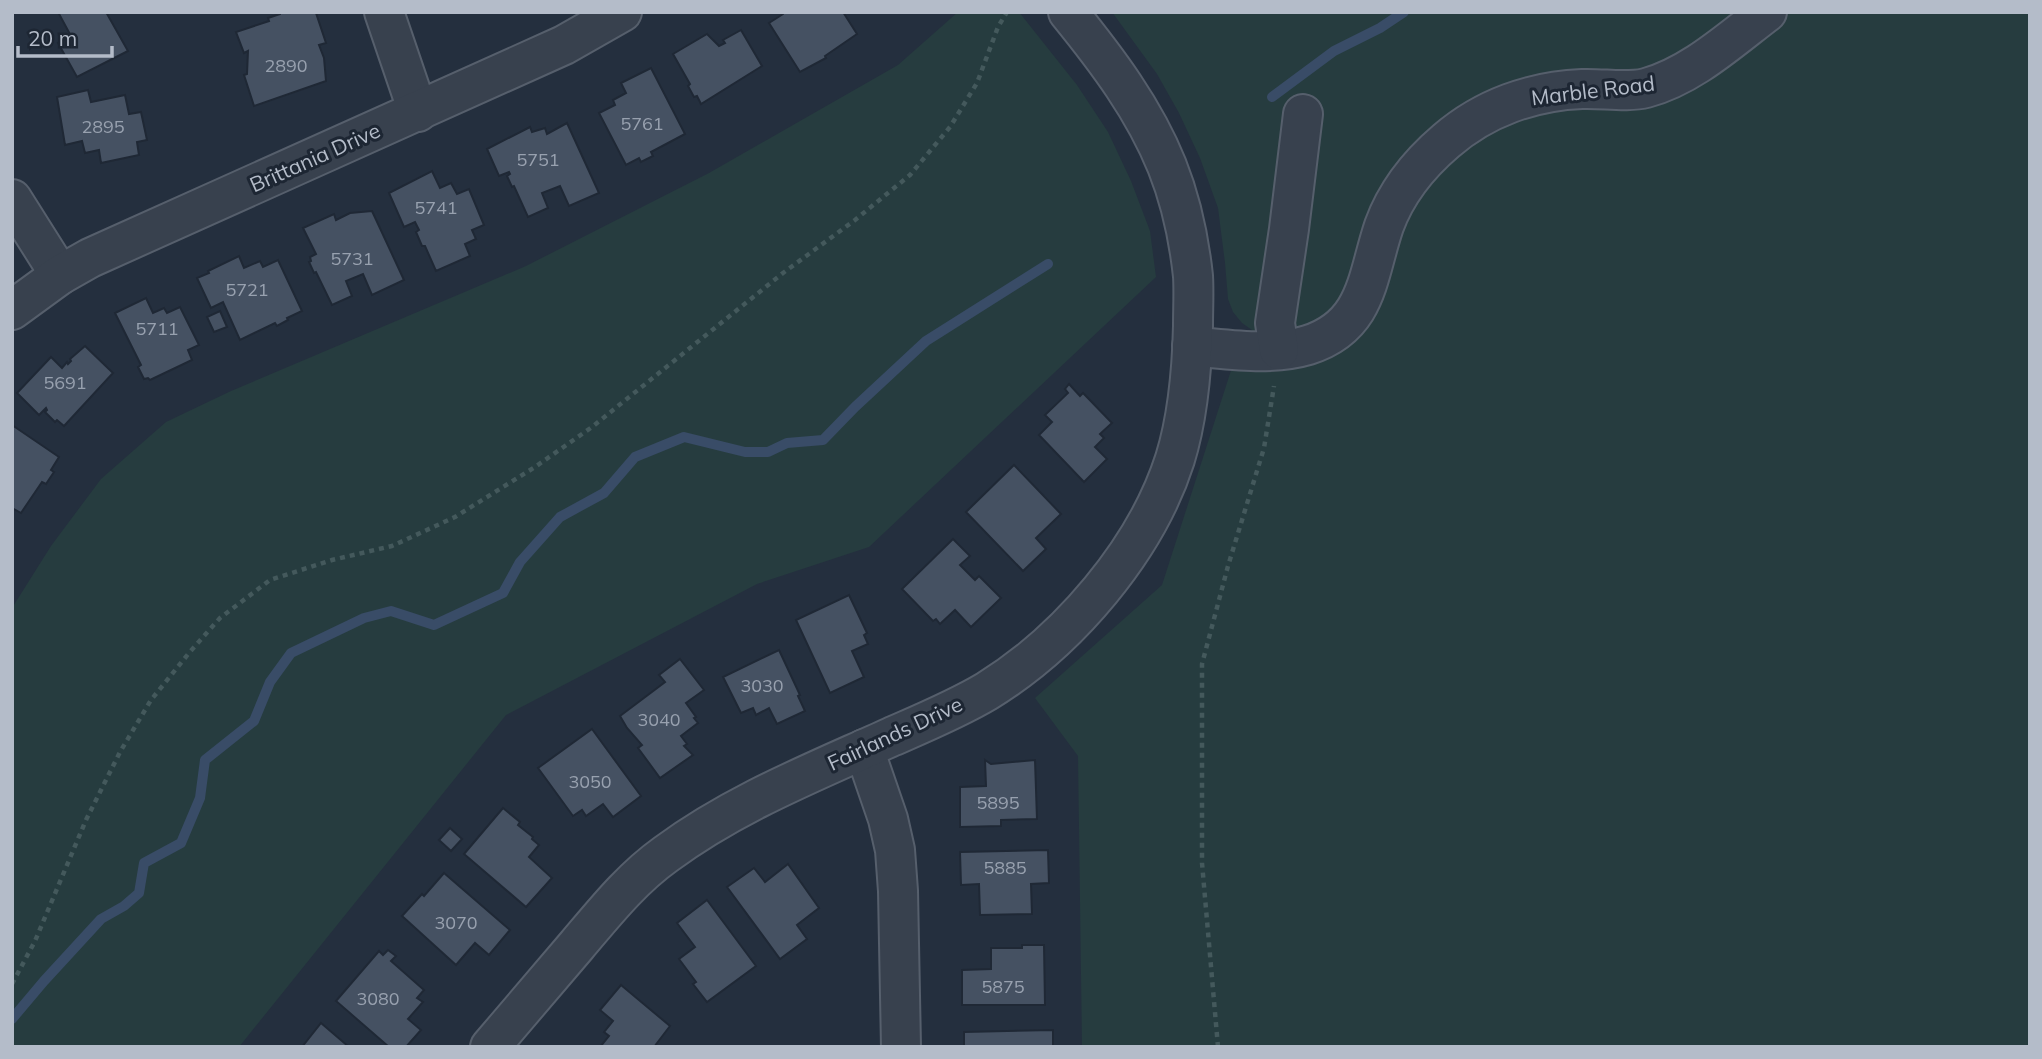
<svg xmlns="http://www.w3.org/2000/svg" width="2042" height="1059" font-family="Mulish,sans-serif">
	<rect width="100%" height="100%" fill="#242f3e"/>
	<!-- green -->
	<g fill="#263c3f">
		<polygon points="958,12 1019,12 1077,85 1108,132 1131,181 1150,231 1156,277 869,547 757,584 506,715 239,1047 12,1047 12,608 51,546 101,479 166,422 231,391 526,266 709,173 898,65"/>
		<polygon points="1112,12 2030,12 2030,1047 1082,1047 1078,756 1035,698 1162,585 1244,330 1252,330 1242,323 1233,312 1228,299 1225,263 1218,208 1200,158 1179,113 1157,74"/>
	</g>
	<g fill="none" stroke-linecap="round" stroke-linejoin="round">
		<!-- stream -->
		<g stroke="#394c67" stroke-width="10">
			<polyline points="1272,97 1334,51 1380,28 1404,12"/>
			<polyline points="12,1019 44,981 101,919 124,906 139,893 144,863 181,843 200,798 205,760 254,721 270,682 291,653 364,618 391,611 434,625 503,593 520,562 560,517 604,493 635,457 684,437 745,452 768,452 787,443 823,440 855,407 926,341 1048,264"/>
		</g>
	</g>
	<!-- building -->
	<g fill="#455162" stroke="#1f2835" stroke-width="2">
		<polygon points="58,12 106,12 128,51 77,77 58,43 71,36"/>
		<polygon points="280,12 316,13 326,43 319,45 324,58 326,81 254,106 244,75 247,74 248,51 244,53 236,32 269,21 268,18 280,14"/>
		<polygon points="783,12 843,12 857,34 825,56 826,58 800,72 769,23 783,14"/>
		<polygon points="741,30 762,66 701,104 697,96 694,97 688,86 690,84 673,54 707,34 719,46 725,43 723,40"/>
		<polygon points="651,68 685,134 651,152 653,156 641,162 639,158 626,165 599,113 615,105 613,100 626,93 621,83"/>
		<polygon points="88,90 91,102 125,95 129,114 141,112 147,140 137,142 139,155 101,163 99,150 85,153 82,141 65,145 57,97"/>
		<polygon points="567,123 599,193 569,206 560,186 542,193 548,208 528,217 514,186 512,187 507,176 510,174 509,172 499,176 487,149 530,127 532,132 545,128 547,134"/>
		<polygon points="432,171 440,188 451,183 457,194 469,189 484,225 472,230 476,239 465,244 470,256 436,271 425,246 422,246 416,232 419,230 415,222 404,227 389,193"/>
		<polygon points="372,211 404,280 372,295 363,274 346,281 352,296 332,305 316,272 314,273 309,262 311,261 310,257 316,254 303,228 334,214 336,220 350,213"/>
		<polygon points="239,256 244,268 260,261 263,267 278,260 302,311 287,318 288,320 277,326 275,323 240,340 223,302 211,308 197,278 209,273 208,271"/>
		<polygon points="146,298 153,313 164,308 167,313 180,307 199,345 188,350 192,360 150,380 148,378 144,379 138,367 141,365 115,313"/>
		<polygon points="220,311 227,327 214,332 207,317"/>
		<polygon points="85,346 113,373 64,426 57,420 55,422 45,412 47,410 46,408 39,415 17,393 51,357 62,368 67,362 68,364 71,361 70,359"/>
		<polygon points="1069,384 1080,396 1083,393 1112,423 1100,434 1104,438 1095,447 1107,459 1084,482 1039,435 1052,422 1045,415 1068,393 1065,389"/>
		<polygon points="12,425 59,457 51,470 54,472 46,484 42,482 21,513 12,508"/>
		<polygon points="1014,465 1061,514 1036,538 1046,549 1023,571 966,512"/>
		<polygon points="953,539 970,556 960,565 975,580 979,576 1001,598 971,627 955,610 940,624 936,619 933,621 902,589"/>
		<polygon points="849,595 867,633 864,635 868,644 852,651 864,677 830,693 796,620"/>
		<polygon points="779,650 800,695 798,696 805,711 777,724 769,708 756,715 753,708 741,713 723,677"/>
		<polygon points="680,659 704,690 686,703 696,717 694,718 698,723 681,736 687,744 684,746 693,755 660,778 638,748 642,745 627,728 620,716 665,682 659,675"/>
		<polygon points="592,729 641,796 613,817 603,804 586,816 582,810 573,816 538,768"/>
		<polygon points="985,760 991,764 1035,760 1037,819 1001,820 1001,826 960,827 960,787 986,786"/>
		<polygon points="503,808 520,822 518,825 533,837 532,839 539,845 529,857 552,878 526,907 464,854"/>
		<polygon points="450,828 462,839 451,851 439,840"/>
		<polygon points="1048,850 1049,883 1031,884 1032,914 980,915 979,884 961,885 960,852"/>
		<polygon points="788,864 819,908 797,925 807,939 780,959 727,887 754,868 765,882"/>
		<polygon points="444,873 510,930 489,955 475,943 456,965 402,916 422,894 424,896"/>
		<polygon points="707,900 756,966 707,1002 693,984 696,982 679,959 695,947 677,923"/>
		<polygon points="1022,945 1044,945 1045,1005 962,1005 962,970 991,969 991,948 1022,948"/>
		<polygon points="388,950 396,956 391,961 424,990 417,998 423,1002 408,1019 421,1030 406,1047 389,1047 336,1001 379,951 383,955"/>
		<polygon points="621,985 670,1026 654,1047 600,1047 609,1036 604,1032 613,1021 600,1010"/>
		<polygon points="321,1023 349,1047 302,1047"/>
		<polygon points="1053,1030 1053,1047 964,1047 964,1032"/>
	</g>
	<g fill="none" stroke-linecap="round" stroke-linejoin="round">
		<defs>
			<g id="minor">
				<polyline points="384,12 418,112"/>
				<polyline points="12,199 60,275"/>
				<polyline points="12,310 60,275 90,258 564,45 622,12"/>
				<path d="M 1192,346 C 1230,350 1271,356 1308,345 C 1368,326 1367,276 1384,226 C 1396,193 1419,164 1446,141 C 1484,108 1532,91 1582,89 C 1603,88 1626,93 1646,88 C 1691,76 1730,40 1767,12"/>
				<polyline points="1279,350 1275,323 1289,229 1303,114"/>
				<polyline points="864,749 888,819 895,850 898,891 901,1047"/>
				<path d="M 490,1047 C 519,1013 548,979 577,945 C 605,912 631,879 666,854 C 735,803 814,772 891,737 C 923,723 957,709 987,691 C 1068,641 1146,550 1175,459 C 1188,417 1192,369 1193,326 C 1193,309 1194,292 1193,276 C 1189,239 1181,201 1167,166 C 1144,109 1107,60 1068,12"/>
			</g>
		</defs>
		<!-- minor casing -->
		<use href="#minor" stroke="#565f6c" stroke-width="42"/>
		<!-- path -->
		<g stroke="#44595c" stroke-width="4.5" stroke-dasharray="5 5" stroke-linecap="butt">
			<polyline points="12,984 35,941 86,820 120,752 151,700 189,653 220,618 270,580 332,560 392,546 455,517 535,467 592,427 783,273 855,220 910,175 950,127 977,83 998,27 1007,12"/>
			<polyline points="1218,1047 1202,863 1202,664 1228,566 1264,448 1274,386"/>
		</g>
		<!-- minor -->
		<use href="#minor" stroke="#38414e" stroke-width="38"/>
	</g>
	<g text-anchor="middle" stroke-width="6" stroke-linejoin="round" paint-order="stroke">
		<!-- number labels -->
		<g font-size="18" fill="#98a1af">
			<text x="286" y="72">2890</text>
			<text x="642" y="130">5761</text>
			<text x="103" y="133">2895</text>
			<text x="538" y="166">5751</text>
			<text x="436" y="214">5741</text>
			<text x="352" y="265">5731</text>
			<text x="247" y="296">5721</text>
			<text x="157" y="335">5711</text>
			<text x="65" y="389">5691</text>
			<text x="762" y="692">3030</text>
			<text x="659" y="726">3040</text>
			<text x="590" y="788">3050</text>
			<text x="998" y="809">5895</text>
			<text x="1005" y="874">5885</text>
			<text x="456" y="929">3070</text>
			<text x="1003" y="993">5875</text>
			<text x="378" y="1005">3080</text>
		</g>
		<!-- street labels -->
		<g font-size="21" fill="#b4bcc9" stroke="#1d2633">
			<text transform="translate(1593 91) rotate(-7)" y="7">Marble Road</text>
			<text transform="translate(315 158) rotate(-24)" y="7">Brittania Drive</text>
			<text transform="translate(895 734) rotate(-25)" y="7">Fairlands Drive</text>
		</g>
	</g>
	<!-- border -->
	<rect width="2042" height="1059" fill="none" stroke="#b4bcc9" stroke-width="28"/>
	<!-- scale -->
	<path d="M18 46v10h94v-10" fill="none" stroke="#b4bcc9" stroke-width="3.5"/>
	<text x="28" y="46" font-size="21" fill="#b4bcc9" stroke="#1d2633" stroke-width="5" paint-order="stroke">20 m</text>
</svg>
